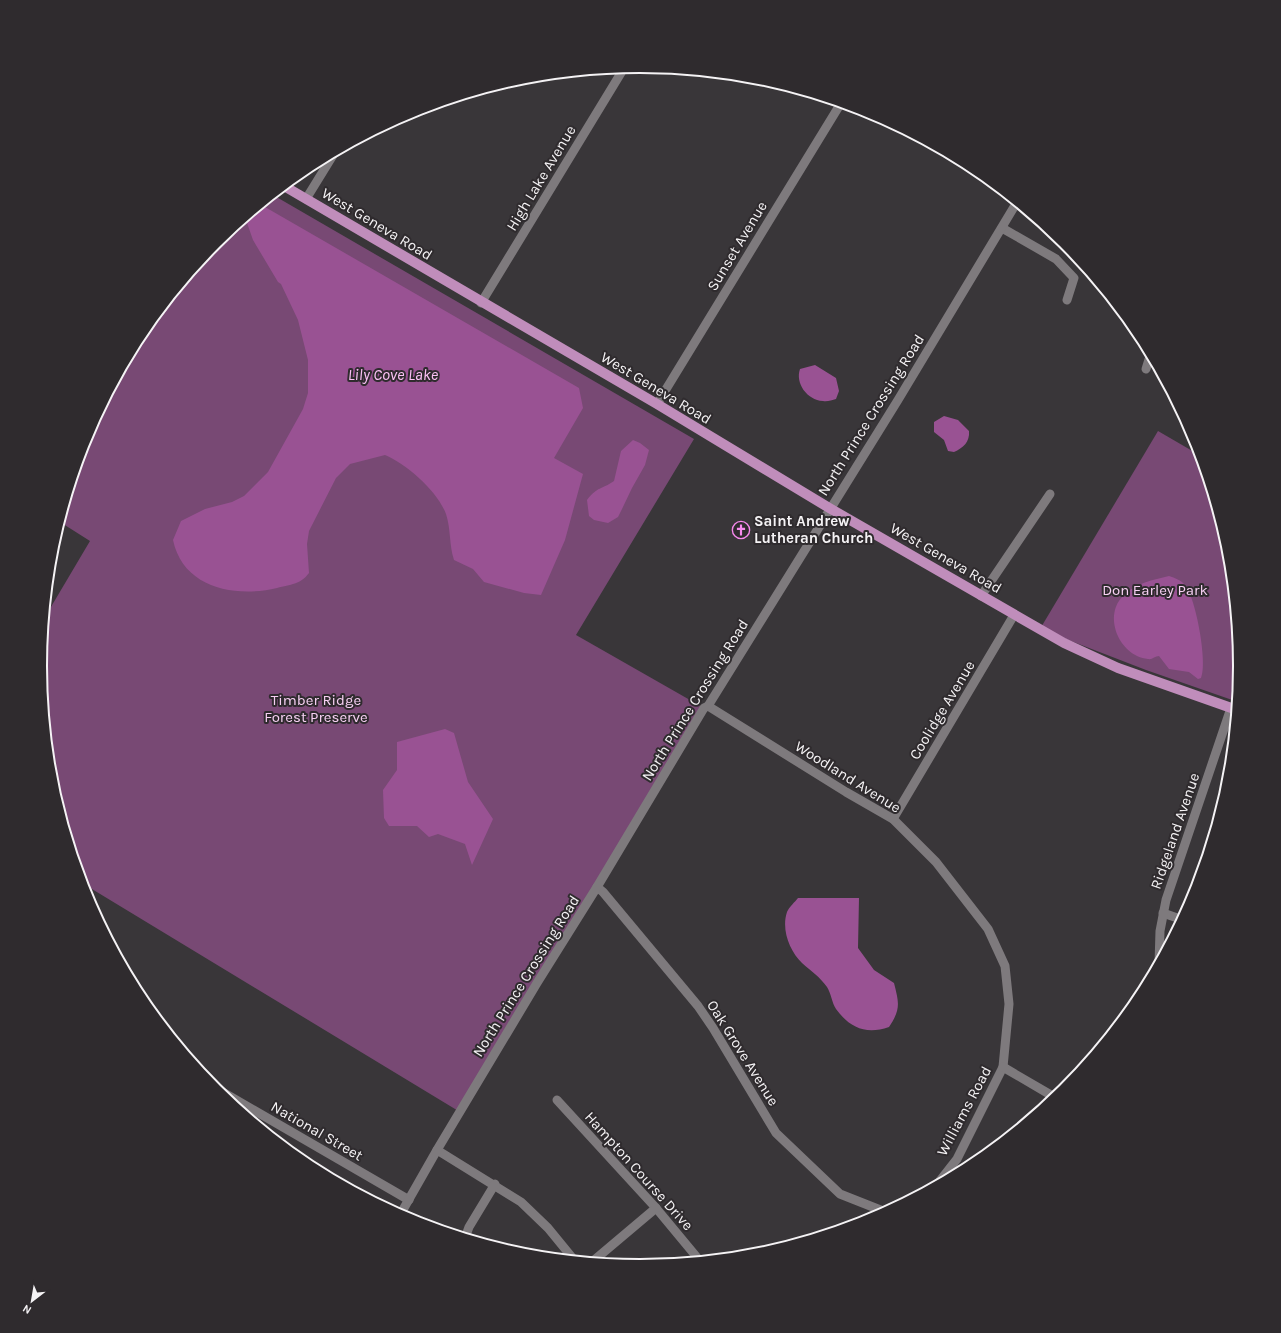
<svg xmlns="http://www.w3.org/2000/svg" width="1281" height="1333" font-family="Karla,sans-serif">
	<rect width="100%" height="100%" fill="#393639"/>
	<!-- green -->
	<g fill="#784974">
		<polygon points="273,195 694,439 576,635 704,708 460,1112 82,883 51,783 40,666 45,617 90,541 60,522 86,436 141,333 216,242"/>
		<polygon points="1158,431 1201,456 1230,550 1241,667 1238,702 1146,670 1040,629"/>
	</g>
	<!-- water -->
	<g fill="#995293">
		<path d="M 265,207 L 579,388 L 583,408 L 554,458 L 583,474 L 565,540 L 541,595 L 524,593 L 484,582 L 473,569 L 454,560 C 449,545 451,529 446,514 C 438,492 407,464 385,455 L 350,464 L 336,478 L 309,531 L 307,544 L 309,573 C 300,585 291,584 277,588 C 235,598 183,588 173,540 L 181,521 L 205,509 L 232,502 L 244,496 L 268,472 L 303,409 L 308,393 L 308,360 L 298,320 L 281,284 L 278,282 L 253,240 L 246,220 L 257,208 Z"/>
		<path d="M 815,365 L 836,378 L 839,391 L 836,399 C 832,400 827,402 823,401 C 807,400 795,383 800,369 Z"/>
		<path d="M 944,416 L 958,420 L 969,431 C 970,442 963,448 954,452 L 948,451 L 944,440 L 934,432 L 934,422 Z"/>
		<path d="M 633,440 L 640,443 L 649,450 L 645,465 L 632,488 L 622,509 L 618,517 L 608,523 L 594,520 L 589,516 L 587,500 C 598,486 601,490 614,481 L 621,451 Z"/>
		<path d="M 1169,576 C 1175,578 1181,580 1185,585 C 1196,598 1208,664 1201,678 L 1198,679 L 1189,672 L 1169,669 L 1159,656 C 1155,656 1152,660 1148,659 C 1119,656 1102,615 1124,595 C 1136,583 1153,580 1169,576 Z"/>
		<polygon points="445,729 454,733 468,782 493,819 472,865 465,844 438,834 429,837 417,826 389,826 384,818 383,790 397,770 397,742"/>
		<path d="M 798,898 L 859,898 L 858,948 L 874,970 L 894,983 C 899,1003 901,1009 889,1027 C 866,1035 850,1028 836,1009 C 832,1003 831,993 827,987 C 820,977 811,971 802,963 C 790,951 781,930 787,912 C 789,907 795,902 798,898 Z"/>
	</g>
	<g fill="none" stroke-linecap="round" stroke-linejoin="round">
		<!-- minor -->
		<g stroke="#7e7a7d" stroke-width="9">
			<polyline points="306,199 335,152"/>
			<polyline points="1002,228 1056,259 1074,278 1067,300"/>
			<polyline points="481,303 624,68"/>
			<polyline points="1146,369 1151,353"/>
			<polyline points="657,404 841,103"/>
			<polyline points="981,596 1050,494"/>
			<polyline points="708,706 846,792 893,819 936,862 988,929 1005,966 1009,1004 1003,1067 957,1159 935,1187"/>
			<polyline points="893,819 1014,615"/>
			<polyline points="597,887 603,892 698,1006 713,1028 776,1133 840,1194 883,1211 901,1205"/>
			<polyline points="1163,913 1183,920"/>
			<polyline points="1159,964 1160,931 1166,900 1231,708"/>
			<polyline points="1003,1067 1056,1098"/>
			<polyline points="212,1086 409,1200"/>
			<polyline points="557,1100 656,1208 700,1261"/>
			<polyline points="437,1150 521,1202 548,1228 575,1261"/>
			<polyline points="400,1215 437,1150 537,983 597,887 704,708 708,706 898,400 1017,202"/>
			<polyline points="465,1238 469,1227 495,1184"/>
			<polyline points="592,1262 656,1208"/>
		</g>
		<!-- major -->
		<polyline stroke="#c08dbb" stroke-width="10" points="284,186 657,404 831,509 1064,643 1118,668 1237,710"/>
	</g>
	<!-- icons -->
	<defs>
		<symbol id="church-ring" viewBox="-11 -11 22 22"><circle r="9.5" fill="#2f2b2e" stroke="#f689ed" stroke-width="1.5"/><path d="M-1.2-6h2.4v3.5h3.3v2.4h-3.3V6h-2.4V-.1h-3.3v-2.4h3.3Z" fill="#f689ed"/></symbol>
	</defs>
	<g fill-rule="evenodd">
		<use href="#church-ring" x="731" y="520" width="20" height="20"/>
	</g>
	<g text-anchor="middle" stroke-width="4" stroke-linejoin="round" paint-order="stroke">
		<!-- street labels -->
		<g font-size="15" fill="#f5f3f5" stroke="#2f2b2e">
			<text transform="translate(541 178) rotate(-59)" y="5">High Lake Avenue</text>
			<text transform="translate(377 224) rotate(31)" y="5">West Geneva Road</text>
			<text transform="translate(737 246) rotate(-59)" y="5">Sunset Avenue</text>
			<text transform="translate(656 388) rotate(31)" y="5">West Geneva Road</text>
			<text transform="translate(871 415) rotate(-58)" y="5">North Prince Crossing Road</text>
			<text transform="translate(946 558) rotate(30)" y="5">West Geneva Road</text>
			<text transform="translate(695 700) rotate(-58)" y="5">North Prince Crossing Road</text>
			<text transform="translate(942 710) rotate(-59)" y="5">Coolidge Avenue</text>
			<text transform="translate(848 777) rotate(32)" y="5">Woodland Avenue</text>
			<text transform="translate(1175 831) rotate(-71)" y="5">Ridgeland Avenue</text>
			<text transform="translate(526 976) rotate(-58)" y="5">North Prince Crossing Road</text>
			<text transform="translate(743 1053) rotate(58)" y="5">Oak Grove Avenue</text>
			<text transform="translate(964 1111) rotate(-62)" y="5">Williams Road</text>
			<text transform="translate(317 1131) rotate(30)" y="5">National Street</text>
			<text transform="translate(639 1171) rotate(48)" y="5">Hampton Course Drive</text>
		</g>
		<!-- poi labels -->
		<g font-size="15" font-weight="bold" fill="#f5f3f5" stroke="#2f2b2e" text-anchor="start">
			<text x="754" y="526">Saint Andrew<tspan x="754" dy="17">Lutheran Church</tspan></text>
		</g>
		<!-- park labels -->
		<g font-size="15" fill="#f8d1f4" stroke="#2f2b2e">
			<text x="1155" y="595">Don Earley Park</text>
			<text x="316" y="705">Timber Ridge<tspan x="316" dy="17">Forest Preserve</tspan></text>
		</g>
		<!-- water labels -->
		<g font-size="16" font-style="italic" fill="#fcc2f6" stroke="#2f2b2e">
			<text x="393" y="380">Lily Cove Lake</text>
		</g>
	</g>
	<!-- crop -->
	<path d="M0 0H1281V1333H0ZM47 666a593 593 0 1 1 1186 0a593 593 0 1 1-1186 0Z" fill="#2f2b2e" fill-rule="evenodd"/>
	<path fill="none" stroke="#f5f3f5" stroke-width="2" d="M47 666a593 593 0 1 1 1186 0a593 593 0 1 1-1186 0Z"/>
	<!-- north arrow -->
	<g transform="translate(32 1301) rotate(211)" stroke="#2f2b2e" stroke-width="3" paint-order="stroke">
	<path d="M0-3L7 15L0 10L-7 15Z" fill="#f5f3f5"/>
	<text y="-6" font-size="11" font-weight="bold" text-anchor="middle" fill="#f5f3f5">N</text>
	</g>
</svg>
